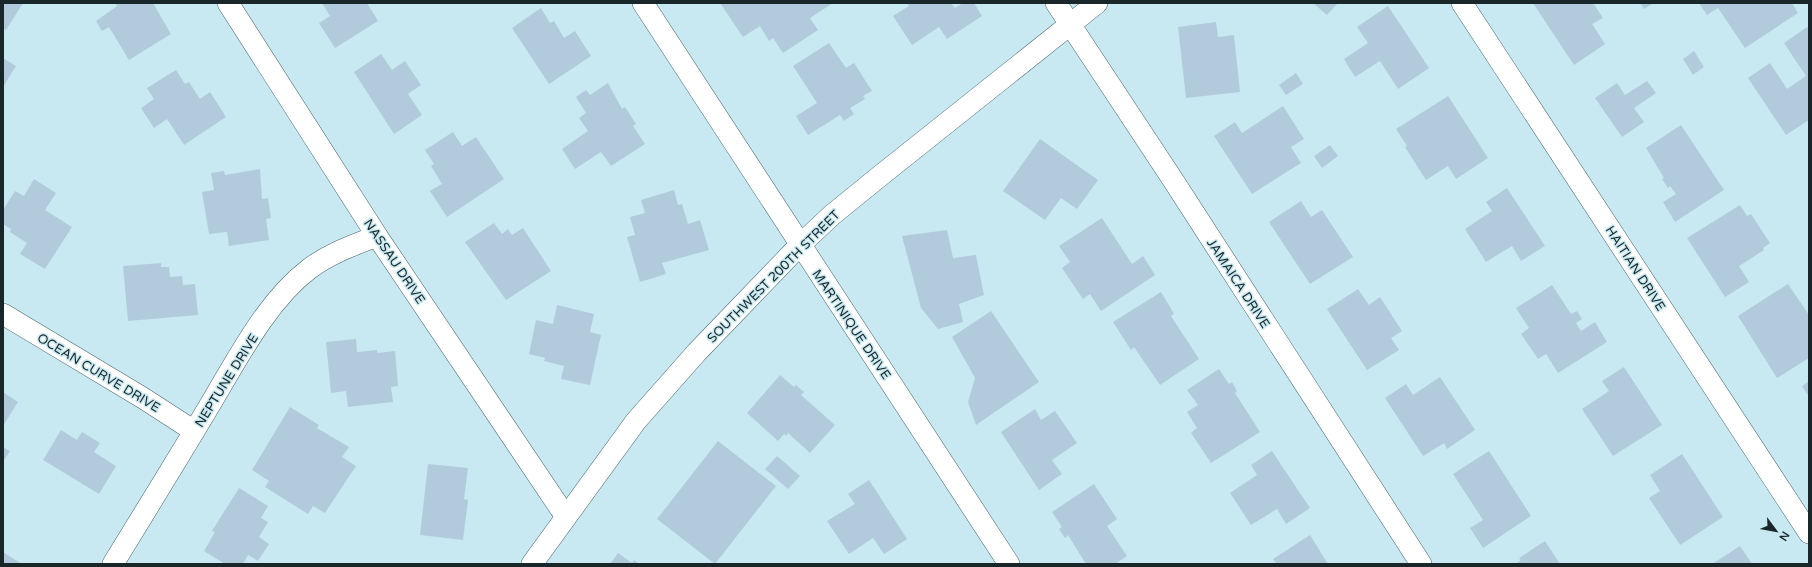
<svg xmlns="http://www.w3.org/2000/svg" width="1812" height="567" font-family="'Varela Round',sans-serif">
	<rect width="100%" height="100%" fill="#c8e9f1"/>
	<!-- building -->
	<g fill="#b2cbdc">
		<polygon points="3,3 23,3 6,30 4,29 3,30"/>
		<polygon points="115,3 153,3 171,34 129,60 109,27 102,31 96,21 117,6"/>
		<polygon points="322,3 367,3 378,21 335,48 319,23 330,16"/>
		<polygon points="720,3 833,3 810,18 818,30 783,53 773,38 769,41 760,26 743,37"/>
		<polygon points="907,3 951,3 955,8 963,3 974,3 982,16 947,39 939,27 912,45 893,16 909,6"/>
		<polygon points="1313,3 1338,3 1327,15"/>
		<polygon points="1533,3 1593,3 1603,18 1592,24 1605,44 1574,65"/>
		<polygon points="1640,3 1654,3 1644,9"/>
		<polygon points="1699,3 1792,3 1798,13 1745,48 1718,8 1707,15"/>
		<polygon points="1388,6 1429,68 1398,89 1380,61 1355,77 1344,59 1368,43 1357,27"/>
		<polygon points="541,8 550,23 554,21 564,38 575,31 591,56 549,84 512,28"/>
		<polygon points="1216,22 1218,37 1234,35 1240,92 1186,98 1178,27"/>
		<polygon points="1807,27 1809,29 1809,120 1786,135 1748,78 1770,63 1787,89 1806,76 1784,43"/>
		<polygon points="829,43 846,68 854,63 872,91 863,96 865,99 850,108 854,114 844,121 840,115 808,135 796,116 817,103 793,66"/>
		<polygon points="1694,51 1704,67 1693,75 1683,59"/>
		<polygon points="381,54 392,70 405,61 421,85 408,94 422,115 394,134 354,72"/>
		<polygon points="3,58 16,66 3,87"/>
		<polygon points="176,70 185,84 189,82 200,99 210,92 226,117 184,145 167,119 154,128 141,108 154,99 147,88"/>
		<polygon points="1296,73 1303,84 1286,95 1279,85"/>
		<polygon points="1647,81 1656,93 1634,108 1644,122 1622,137 1595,98 1617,83 1625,95"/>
		<polygon points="608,83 622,109 625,107 636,124 633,126 645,144 611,166 601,152 575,169 562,149 588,131 579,118 586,113 576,97 586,90 590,95"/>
		<polygon points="1448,96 1488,158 1456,179 1448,166 1426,180 1405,147 1407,146 1396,129"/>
		<polygon points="1283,106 1304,139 1291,147 1301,163 1252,194 1214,136 1235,122 1242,133"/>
		<polygon points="1681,125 1724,190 1675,222 1663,202 1676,194 1670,186 1668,188 1662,179 1664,178 1646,148"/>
		<polygon points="453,132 462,146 476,137 504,179 447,217 430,191 442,184 431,166 434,164 425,150"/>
		<polygon points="1040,139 1098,180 1077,209 1061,198 1045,220 1003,191"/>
		<polygon points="1330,145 1338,156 1322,168 1314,156"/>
		<polygon points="260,169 262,199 268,198 271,218 266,219 269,240 229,246 227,232 209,234 202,192 214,190 211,173 224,171 225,175"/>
		<polygon points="34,179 56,193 45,210 72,227 45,269 20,254 27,243 10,232 11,229 3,224 3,210 15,191 24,196"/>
		<polygon points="1507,188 1545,246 1521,261 1512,246 1486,262 1465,229 1492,211 1486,202"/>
		<polygon points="674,190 678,205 682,204 688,224 700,220 709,250 662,263 666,274 640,282 627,237 635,235 630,217 645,213 641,200"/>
		<polygon points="1301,201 1311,217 1322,210 1353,257 1310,284 1269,222"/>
		<polygon points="1740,205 1747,216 1751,214 1770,243 1763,248 1764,250 1739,266 1749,282 1725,297 1687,238"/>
		<polygon points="1102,218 1132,264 1143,256 1155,275 1101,311 1090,294 1083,299 1062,268 1070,262 1059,246"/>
		<polygon points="494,223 502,234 508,229 512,235 523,228 551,271 506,300 465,242"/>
		<polygon points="947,230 953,258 976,255 984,295 959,304 963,322 938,329 921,308 902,236"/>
		<polygon points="161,263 161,267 169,267 170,277 182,276 183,285 195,284 198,315 128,321 123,266"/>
		<polygon points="1788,284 1809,315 1809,358 1777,378 1738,316"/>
		<polygon points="1552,285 1571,314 1577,311 1582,319 1576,323 1581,331 1595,322 1607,342 1558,373 1546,354 1538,359 1521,334 1529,328 1516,308"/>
		<polygon points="1358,289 1369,305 1380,297 1402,331 1391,338 1399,350 1367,370 1327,309"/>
		<polygon points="1161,292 1174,314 1171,316 1199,359 1160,385 1134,347 1131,350 1113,322"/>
		<polygon points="557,305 594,314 590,332 601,335 590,385 561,379 564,366 544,361 545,358 529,354 536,320 553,324"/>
		<polygon points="991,311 1039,382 976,425 968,402 975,378 952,337"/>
		<polygon points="356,339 357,352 377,350 377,353 395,351 398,386 391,387 393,402 348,407 346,391 331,393 326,342"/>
		<polygon points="1624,367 1662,425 1613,456 1582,409 1609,391 1602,381"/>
		<polygon points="1219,369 1229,384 1232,382 1237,391 1235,393 1260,432 1211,463 1191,433 1197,428 1187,412 1198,405 1187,390"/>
		<polygon points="780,375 794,387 796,385 804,392 801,395 835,425 810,453 788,433 786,436 784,434 778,441 747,413"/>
		<polygon points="1440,377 1475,430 1447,449 1444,443 1423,456 1385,398 1406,384 1413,395"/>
		<polygon points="1809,381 1809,397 1802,386"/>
		<polygon points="3,392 18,402 3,426"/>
		<polygon points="290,407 319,425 317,428 349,447 342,457 356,466 325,513 313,506 308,514 265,487 269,481 252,470"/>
		<polygon points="1035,409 1041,420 1055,411 1077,443 1052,460 1062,474 1039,490 1001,432"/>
		<polygon points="61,430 77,440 82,432 100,443 94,452 116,466 99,494 43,460"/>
		<polygon points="718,441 776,486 715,564 657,519"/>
		<polygon points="3,447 10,451 3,462"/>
		<polygon points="1272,451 1310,508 1286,524 1277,509 1251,525 1230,493 1257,475 1251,465"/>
		<polygon points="1489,451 1531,516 1483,548 1470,528 1483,520 1453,474"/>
		<polygon points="1682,454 1723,517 1680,545 1649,498 1660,491 1650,475"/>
		<polygon points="777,456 800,476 788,489 765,469"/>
		<polygon points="428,464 468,468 464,499 468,500 463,540 420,535"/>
		<polygon points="869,480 907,539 884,554 873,538 849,554 827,521 855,504 848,494"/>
		<polygon points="1094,484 1117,519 1107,526 1127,556 1115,564 1086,564 1068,535 1065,538 1059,529 1062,527 1052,512"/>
		<polygon points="239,488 268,506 261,518 268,522 259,537 269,544 258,561 248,555 243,564 225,564 204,551 215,532 212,531"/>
		<polygon points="1310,535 1328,564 1277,564 1273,559"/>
		<polygon points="1545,541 1560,564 1515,564 1521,560 1519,558"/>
		<polygon points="1740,546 1752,564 1712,564"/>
		<polygon points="3,552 22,564 3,564"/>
		<polygon points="618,553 632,563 634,560 639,564 610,564"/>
	</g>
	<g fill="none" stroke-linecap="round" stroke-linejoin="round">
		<defs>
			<g id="minor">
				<polyline points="228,3 377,236 566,517"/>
				<polyline points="643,3 1009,564"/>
				<polyline points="1056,3 1173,180 1421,564"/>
				<polyline points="1462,3 1809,533"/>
				<polyline points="3,314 143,398 194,431"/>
				<path d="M 113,564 C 146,510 179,457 211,403 C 238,358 267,301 309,269 C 330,253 354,245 377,236"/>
				<polyline points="532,564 636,421 697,352 800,245 832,215 880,176 1097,3"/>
			</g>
		</defs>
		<!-- minor casing -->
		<use href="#minor" stroke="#49666d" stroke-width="22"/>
		<!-- minor -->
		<use href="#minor" stroke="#fff" stroke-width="21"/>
	</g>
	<g text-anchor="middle" stroke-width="3" stroke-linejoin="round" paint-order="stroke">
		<!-- street labels -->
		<g font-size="13" fill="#1a272a" stroke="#c8e9f1">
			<text transform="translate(395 261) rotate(56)" y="5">NASSAU DRIVE</text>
			<text transform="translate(1636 268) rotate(57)" y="5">HAITIAN DRIVE</text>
			<text transform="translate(773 276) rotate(-45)" y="5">SOUTHWEST 200TH STREET</text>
			<text transform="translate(1239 283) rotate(57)" y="5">JAMAICA DRIVE</text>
			<text transform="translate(852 324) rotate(56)" y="5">MARTINIQUE DRIVE</text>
			<text transform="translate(99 372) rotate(31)" y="5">OCEAN CURVE DRIVE</text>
			<text transform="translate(226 380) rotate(-58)" y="5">NEPTUNE DRIVE</text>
		</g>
	</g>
	<!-- border -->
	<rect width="1812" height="567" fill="none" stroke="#1a272a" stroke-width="8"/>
	<!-- north arrow -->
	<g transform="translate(1776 531) rotate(122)" stroke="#c8e9f1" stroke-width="3" paint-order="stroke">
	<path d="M0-3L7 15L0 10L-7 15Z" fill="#1a272a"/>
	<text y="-6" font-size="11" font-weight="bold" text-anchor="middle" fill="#1a272a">N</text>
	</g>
</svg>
